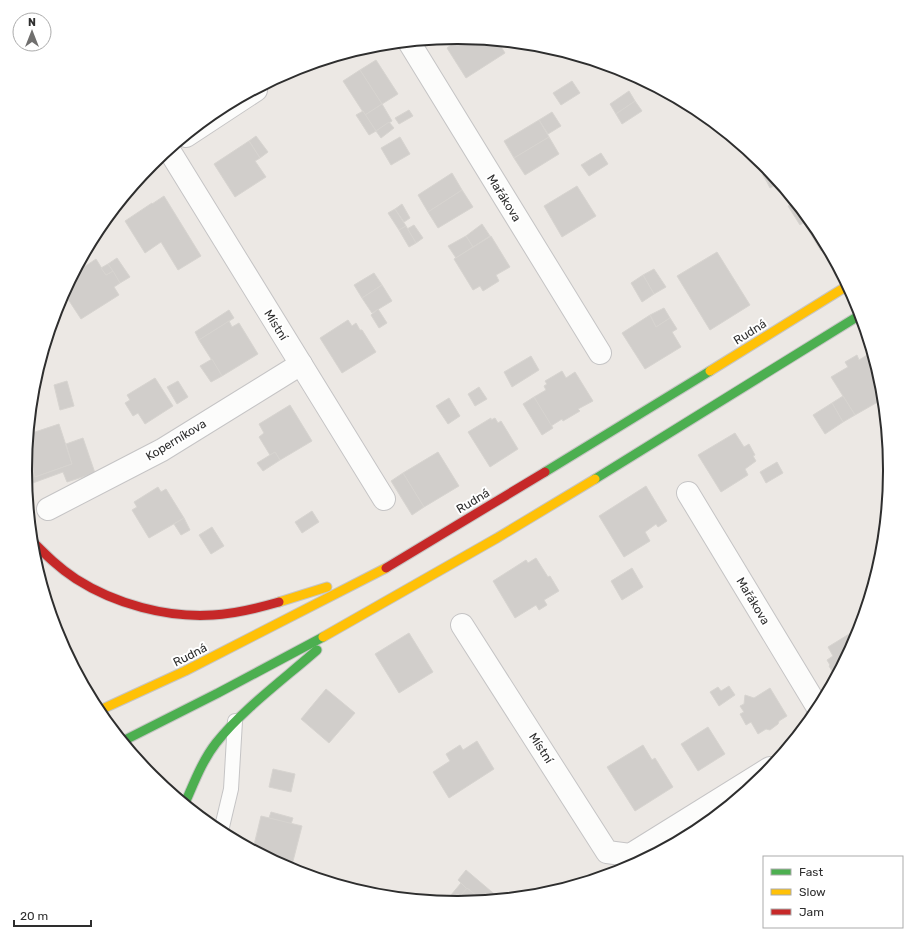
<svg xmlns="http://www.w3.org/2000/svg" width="915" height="940" font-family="Rubik,sans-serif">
	<rect width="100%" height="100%" fill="#ece8e4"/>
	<!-- building -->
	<g fill="#d1cecb" stroke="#d7d4d0">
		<polygon points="458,38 498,42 505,53 466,78 447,48 451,45 447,39"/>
		<polygon points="376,60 398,94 382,104 360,70"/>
		<polygon points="360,70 382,104 365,115 343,81"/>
		<polygon points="572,81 580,93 561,105 553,93"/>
		<polygon points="629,91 635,101 616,114 610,104"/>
		<polygon points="635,101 642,111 622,124 616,114"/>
		<polygon points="382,104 392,121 376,131 365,115"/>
		<polygon points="409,110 413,116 399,124 395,118"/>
		<polygon points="363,111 376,131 369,135 356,115"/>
		<polygon points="552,112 561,126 548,134 539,120"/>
		<polygon points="539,120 549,137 514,158 504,141"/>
		<polygon points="389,122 394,128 381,138 376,131"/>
		<polygon points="256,136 268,152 260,158 249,141"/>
		<polygon points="400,137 410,154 391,165 381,148"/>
		<polygon points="549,137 559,154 525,175 514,158"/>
		<polygon points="249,141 260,158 255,161 266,177 235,197 214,164"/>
		<polygon points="601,153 608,164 589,176 581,165"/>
		<polygon points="769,170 774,178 767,182 762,174"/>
		<polygon points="452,173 462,190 428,212 418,195"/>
		<polygon points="774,178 779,183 770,188 767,182"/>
		<polygon points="577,186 596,216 562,237 544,206"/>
		<polygon points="462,190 473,207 438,228 428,212"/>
		<polygon points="164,196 201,256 178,270 161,242 145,253 125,221 152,203 152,204"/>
		<polygon points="795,202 800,208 796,210 803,223 800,225 788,206"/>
		<polygon points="402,204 410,218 404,222 395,209"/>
		<polygon points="800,208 817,230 826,247 821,251 796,210"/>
		<polygon points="395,209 406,226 399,230 388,213"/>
		<polygon points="482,224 490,236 473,247 466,236"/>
		<polygon points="414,225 423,238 416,243 407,229"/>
		<polygon points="406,226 416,243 409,247 399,230"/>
		<polygon points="466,236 473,247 456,258 448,246"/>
		<polygon points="491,236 510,267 496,275 499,281 483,291 480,286 473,290 454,259"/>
		<polygon points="717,252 750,305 710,330 677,276"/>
		<polygon points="117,258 130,277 120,283 108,264"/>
		<polygon points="96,259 106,275 113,271 120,283 114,287 119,295 81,319 64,293 75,273"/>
		<polygon points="108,264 113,271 106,275 101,268"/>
		<polygon points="654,269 666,287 654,294 643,275"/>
		<polygon points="374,273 382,285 362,298 354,285"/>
		<polygon points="643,275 654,294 642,302 631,283"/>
		<polygon points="382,285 392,301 372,313 362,298"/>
		<polygon points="664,308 670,318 656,327 650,315"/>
		<polygon points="378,309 387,323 379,328 371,315"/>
		<polygon points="229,310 234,318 199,340 195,332"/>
		<polygon points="650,315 656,327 670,318 677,329 672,332 681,347 645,369 622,333"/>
		<polygon points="348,320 352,326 356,323 360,330 362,330 376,352 342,373 320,338"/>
		<polygon points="229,321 232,327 239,323 258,354 222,376 199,340"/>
		<polygon points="872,352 882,386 883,399 855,415 831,377 848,367 845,362 857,355 859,360"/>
		<polygon points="531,356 539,370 512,387 504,372"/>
		<polygon points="212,359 222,376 211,382 200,366"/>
		<polygon points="562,371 566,378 575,372 593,401 578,409 580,411 563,421 562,419 551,426 534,397 546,390 544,386 547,384 545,381"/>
		<polygon points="155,378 173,406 145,424 138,413 133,416 125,403 130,400 127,395"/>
		<polygon points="67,381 74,406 60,410 54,385"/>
		<polygon points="178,381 188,397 177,404 167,387"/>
		<polygon points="479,387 487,399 475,406 468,394"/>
		<polygon points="843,396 855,415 843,422 832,403"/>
		<polygon points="534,397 553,428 542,435 523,404"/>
		<polygon points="449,398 460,416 448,424 436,406"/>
		<polygon points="832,403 843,422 825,434 813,415"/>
		<polygon points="290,405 312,441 280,460 275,452 270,455 259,437 264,433 259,424"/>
		<polygon points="491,418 491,420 495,418 498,423 501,421 518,449 490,467 468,432"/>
		<polygon points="59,424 72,464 35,477 27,452 29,434"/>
		<polygon points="735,433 744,447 749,444 755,455 753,456 756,461 745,469 748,475 721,492 698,455"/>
		<polygon points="83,438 95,473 67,482 63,472 30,484 25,470 32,467 35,477 72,464 66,444"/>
		<polygon points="275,452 280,460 263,471 257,463"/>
		<polygon points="438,452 459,486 424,507 403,473"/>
		<polygon points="777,462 783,473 766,483 760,472"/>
		<polygon points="403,473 424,507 412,515 391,481"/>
		<polygon points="646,486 667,521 658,527 656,524 645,532 650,541 624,557 599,516"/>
		<polygon points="158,487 161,492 166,489 184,518 149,538 132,510 137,507 134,502"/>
		<polygon points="312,511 319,522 302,533 295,522"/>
		<polygon points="184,518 190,530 181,535 174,524"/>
		<polygon points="212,527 224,546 211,554 199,535"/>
		<polygon points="536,558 548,577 550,576 559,591 544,600 547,605 539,610 536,605 515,618 493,581 526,560 528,563"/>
		<polygon points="632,568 643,587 622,600 611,581"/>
		<polygon points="859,628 857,636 835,676 829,666 830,665 827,660 833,656 828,647"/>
		<polygon points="409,633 433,672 399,693 375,654"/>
		<polygon points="729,686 735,695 719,706 710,692 718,687 721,691"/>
		<polygon points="770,688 787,716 779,721 778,724 770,730 766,729 758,734 751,722 746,725 740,714 744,712 740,706 744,704 745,695 754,698"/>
		<polygon points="326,689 355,713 329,743 301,719"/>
		<polygon points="708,727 725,754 698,771 681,744"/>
		<polygon points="477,741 494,769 449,798 433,772 450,761 446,754 460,745 463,750"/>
		<polygon points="643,745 652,760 655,758 673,787 635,811 607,767"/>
		<polygon points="273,769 295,774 291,792 269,787"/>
		<polygon points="271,812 293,818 291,824 269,818"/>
		<polygon points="261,816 302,826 291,869 253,849"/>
		<polygon points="466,870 499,898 482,900 467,888 467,889 458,880"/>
		<polygon points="461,883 467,889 455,902 447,901 446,901"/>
		<polygon points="467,888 482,900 455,902"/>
	</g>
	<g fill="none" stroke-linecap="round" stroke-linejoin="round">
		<defs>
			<polyline id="lane" points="221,831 231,789 235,721"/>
			<g id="street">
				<polyline points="409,42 600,353"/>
				<polyline points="186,136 256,90"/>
				<polyline points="169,150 384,499"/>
				<polyline points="688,493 818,708"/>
				<polyline points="48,509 162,450 301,364"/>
				<polyline points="462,625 607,852 630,855 770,768"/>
			</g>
			<g id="fast">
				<polyline points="545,472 710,371"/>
				<polyline points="595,479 860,315"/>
				<polyline points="123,741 218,693 323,637"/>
				<path d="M 185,803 C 194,783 202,761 216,743 C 243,709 284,679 317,650"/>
			</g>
			<g id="slow">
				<polyline points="710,371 847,286"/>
				<polyline points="279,602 327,587"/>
				<polyline points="323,637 497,538 595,479"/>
				<polyline points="98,711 185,671 386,568"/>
			</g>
			<g id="jam">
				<path d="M 32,541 C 46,555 59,568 76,579 C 115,604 167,618 213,615 C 235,614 258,608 279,602"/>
				<polyline points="386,568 545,472"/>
			</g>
		</defs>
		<!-- lane casing -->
		<use href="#lane" stroke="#c5c4c5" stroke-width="16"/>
		<!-- street casing -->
		<use href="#street" stroke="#c5c4c5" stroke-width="24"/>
		<!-- fast casing -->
		<use href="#fast" stroke="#c6c5c4" stroke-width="11"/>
		<!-- slow casing -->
		<use href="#slow" stroke="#c6c5c4" stroke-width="11"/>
		<!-- jam casing -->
		<use href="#jam" stroke="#c6c5c4" stroke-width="11"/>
		<!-- lane -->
		<use href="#lane" stroke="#fcfcfb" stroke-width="14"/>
		<!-- street -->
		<use href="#street" stroke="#fcfcfb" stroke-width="22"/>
		<!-- fast -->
		<use href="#fast" stroke="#4caf50" stroke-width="9"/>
		<!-- slow -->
		<use href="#slow" stroke="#ffc107" stroke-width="9"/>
		<!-- jam -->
		<use href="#jam" stroke="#c62828" stroke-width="9"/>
	</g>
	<g text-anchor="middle" stroke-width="4" stroke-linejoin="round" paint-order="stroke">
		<!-- street labels -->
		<g font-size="12" fill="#2e2e2e" stroke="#fff">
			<text transform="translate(504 198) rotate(58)" y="4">Mařákova</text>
			<text transform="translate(276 325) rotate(58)" y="4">Místní</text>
			<text transform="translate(750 332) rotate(-32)" y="4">Rudná</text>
			<text transform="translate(176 440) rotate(-31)" y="4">Koperníkova</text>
			<text transform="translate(473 501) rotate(-31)" y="4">Rudná</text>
			<text transform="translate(753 601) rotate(59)" y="4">Mařákova</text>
			<text transform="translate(190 655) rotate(-27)" y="4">Rudná</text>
			<text transform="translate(541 748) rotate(57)" y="4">Místní</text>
		</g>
	</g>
	<!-- crop -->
	<path d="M0 0H915V940H0ZM457 44H458A425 425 0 0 1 883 469V471A425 425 0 0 1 458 896H457A425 425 0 0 1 32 471V469A425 425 0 0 1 457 44Z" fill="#fff" fill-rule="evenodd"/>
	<path fill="none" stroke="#2e2e2e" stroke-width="2" d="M457 44H458A425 425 0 0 1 883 469V471A425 425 0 0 1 458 896H457A425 425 0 0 1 32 471V469A425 425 0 0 1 457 44Z"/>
	<!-- legend -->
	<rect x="763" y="856" width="140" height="72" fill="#ffffff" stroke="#ababab"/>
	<rect x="771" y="869" width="20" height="6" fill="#4caf50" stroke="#ababab"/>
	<text x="799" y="876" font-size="12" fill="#2e2e2e">Fast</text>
	<rect x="771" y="889" width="20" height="6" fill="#ffc107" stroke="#ababab"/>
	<text x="799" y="896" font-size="12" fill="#2e2e2e">Slow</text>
	<rect x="771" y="909" width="20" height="6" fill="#c62828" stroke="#ababab"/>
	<text x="799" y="916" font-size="12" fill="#2e2e2e">Jam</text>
	<!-- north arrow -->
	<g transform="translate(32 32)"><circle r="19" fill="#ffffff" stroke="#ababab"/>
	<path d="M0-3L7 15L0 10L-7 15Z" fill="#706f6e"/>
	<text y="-6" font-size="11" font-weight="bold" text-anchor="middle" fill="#2e2e2e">N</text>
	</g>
	<!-- scale -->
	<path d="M14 920v6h77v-6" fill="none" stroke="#2e2e2e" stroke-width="2"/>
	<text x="20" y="920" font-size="12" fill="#2e2e2e" stroke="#ffffff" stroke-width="3" paint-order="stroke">20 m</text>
</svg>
